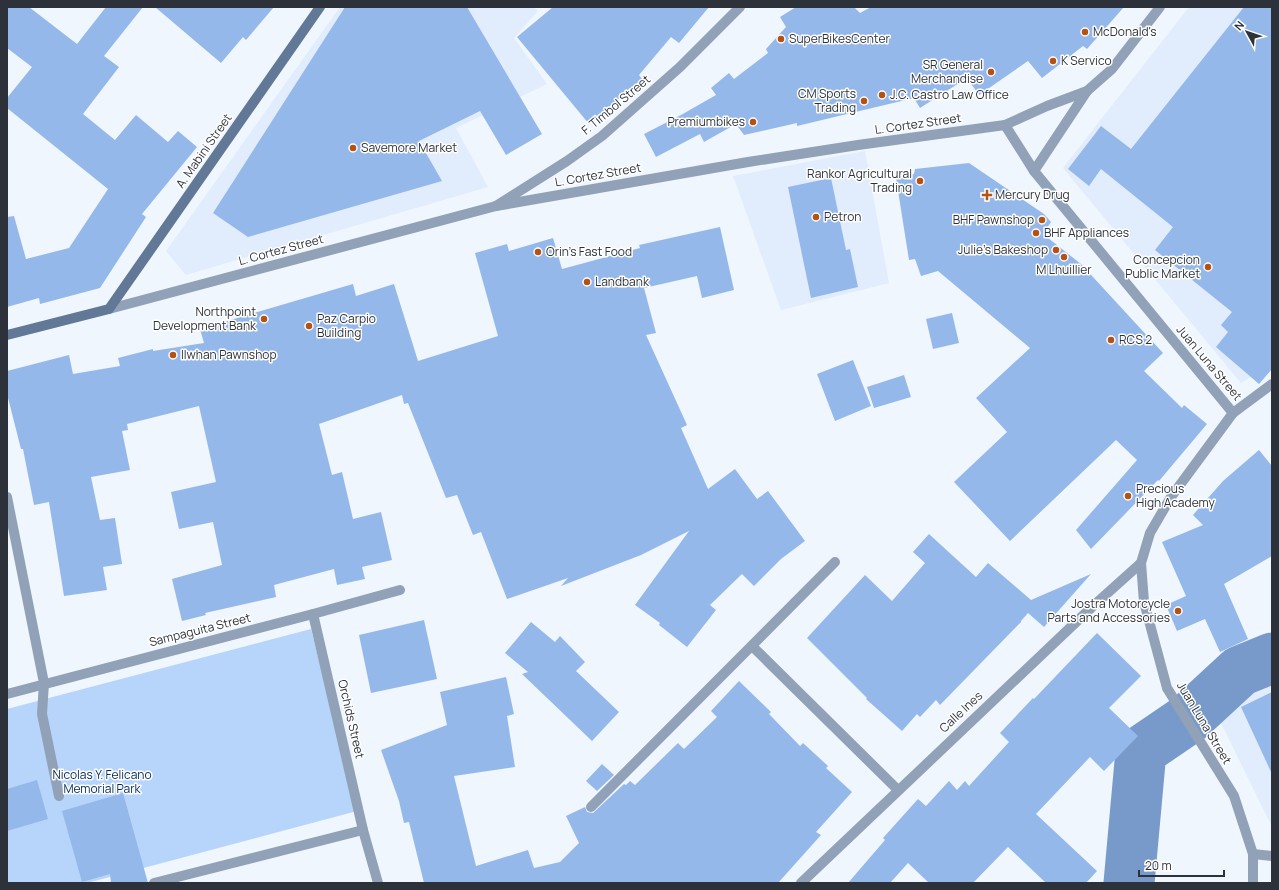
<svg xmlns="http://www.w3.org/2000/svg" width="1279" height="890" font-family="Manrope,sans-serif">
	<rect width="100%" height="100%" fill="#f0f6fe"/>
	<!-- built -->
	<g fill="#e1ecfc">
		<polygon points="340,7 533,7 538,11 514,38 547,84 456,128 488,187 186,275 166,251"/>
		<polygon points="1189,7 1272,7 1272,365 1241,383 1063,168"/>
		<polygon points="865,151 889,283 781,310 733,176"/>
		<polygon points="1272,683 1272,827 1221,723 1238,700"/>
	</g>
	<!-- green -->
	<polygon fill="#b7d4fb" points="311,629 357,811 87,883 7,883 7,709"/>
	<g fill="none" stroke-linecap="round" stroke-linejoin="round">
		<!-- river -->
		<polyline stroke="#789acb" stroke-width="51" points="1129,883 1141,751 1188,719 1240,671 1272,658"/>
	</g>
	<!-- building -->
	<g fill="#95b8ea">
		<polygon points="7,7 29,7 77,44 106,7 143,7 104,56 119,67 83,114 115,140 136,115 168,142 178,131 197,147 142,214 146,217 100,288 40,304 39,298 7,307 7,217 14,216 26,259 69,248 108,189 7,108 7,98 32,67 7,48"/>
		<polygon points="155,7 274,7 246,40 243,37 221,63"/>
		<polygon points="345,7 467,7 542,134 506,155 480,111 419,141 442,181 248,237 213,213"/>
		<polygon points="553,7 709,7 679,43 671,37 639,75 642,79 589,124 517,37"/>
		<polygon points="796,7 854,7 860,13 871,7 1124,7 1087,49 1083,46 1042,78 1028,61 979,95 967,78 920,108 914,98 797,126 797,123 744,135 736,124 704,142 700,134 656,157 644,134 681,115 716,95 711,88 729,73 734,79 768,53 766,49 786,27 780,17"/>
		<polygon points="1244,7 1272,7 1272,369 1259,384 1216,347 1228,332 1221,325 1232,312 1155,250 1173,227 1101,169 1089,186 1068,169 1101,126 1131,149"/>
		<polygon points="969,163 1044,214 1051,222 1043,234 1081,264 1163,353 1144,371 1182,408 1184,405 1207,424 1159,481 1158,480 1091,549 1076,530 1137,460 1116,440 1010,541 954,482 1007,432 976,398 1030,348 938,271 921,276 915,259 909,260 896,178 914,174 915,169"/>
		<polygon points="831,178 846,250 850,249 858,287 811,298 788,187"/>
		<polygon points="720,227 734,290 702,298 697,276 644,288 656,333 646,335 687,425 681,428 708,489 735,469 757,499 768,491 805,541 781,559 754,586 742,574 710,605 716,610 687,647 659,625 660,623 635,605 689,531 641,555 561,586 568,578 507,599 481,532 473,535 457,495 446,498 408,403 404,404 402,395 319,424 332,475 342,472 353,519 381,512 392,560 362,567 365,579 337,585 334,569 274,585 276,597 205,613 206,615 182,621 172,579 222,565 213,522 179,529 171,492 216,482 199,406 127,424 128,430 122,431 130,470 91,477 100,520 115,518 122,564 103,567 107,590 64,596 49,502 34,505 23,449 21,449 7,394 7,371 69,355 73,374 120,366 118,358 153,349 153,351 204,343 200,329 353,284 356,296 394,284 418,361 498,336 475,253 507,244 509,251 553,238 562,269 640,248 639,245"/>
		<polygon points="952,313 959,343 933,349 926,319"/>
		<polygon points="853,360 871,406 835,421 817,374"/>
		<polygon points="904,375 911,397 874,408 867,387"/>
		<polygon points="1259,450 1272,466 1272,556 1224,584 1248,639 1220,652 1205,619 1177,631 1166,605 1186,596 1162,542 1203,525 1193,515 1223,481"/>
		<polygon points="929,534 976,577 988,563 1031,600 1091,574 1044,627 1028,613 1021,621 1021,622 940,705 936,700 920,717 917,714 902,731 866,699 867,698 807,638 865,575 892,601 925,563 913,552"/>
		<polygon points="424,620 437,679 371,693 359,635"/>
		<polygon points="531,622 555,642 560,636 585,662 576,671 619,712 592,741 522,674 528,672 505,653"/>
		<polygon points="1097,633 1141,676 1109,708 1138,736 1104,771 1090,757 1036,814 1097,871 1086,883 1046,883 1008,847 973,883 929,883 908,863 890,883 848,883 885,840 883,838 918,799 926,806 949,781 957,790 965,781 969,786 1009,742 1000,733 1033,698 1034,699"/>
		<polygon points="506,677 514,714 507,716 515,767 454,776 476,866 528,850 534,868 560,862 579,843 566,816 585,807 587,812 593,813 624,784 626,785 630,781 635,785 678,743 684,749 717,717 711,711 739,681 771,712 769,714 800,746 803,743 828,766 826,768 852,792 816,832 821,835 778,883 424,883 409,822 404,823 399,801 381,750 447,725 440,692"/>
		<polygon points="1272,692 1272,774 1241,707"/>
		<polygon points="602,764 614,775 597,791 586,781"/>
		<polygon points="37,780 48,819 7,831 7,789"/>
		<polygon points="123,793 148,883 111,883 110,874 82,882 62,811"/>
	</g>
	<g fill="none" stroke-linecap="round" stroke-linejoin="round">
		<!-- service -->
		<polyline stroke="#91a1b7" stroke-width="10" points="44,683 42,714 59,796"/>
		<!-- minor -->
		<g stroke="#91a1b7" stroke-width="10">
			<polyline points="496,206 567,161 602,136 680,67 740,7"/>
			<polyline points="1233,413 1272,384"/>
			<polyline points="7,497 44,683"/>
			<polyline points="313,614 363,830 378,883"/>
			<polyline points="752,646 898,790"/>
			<polyline points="7,694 313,614 400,590"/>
			<polyline points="591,807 835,562"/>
			<polyline points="1253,854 1272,856"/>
			<polyline points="154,883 363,830"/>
			<polyline points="801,883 1092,607 1141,563"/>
		</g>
		<!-- tertiary -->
		<g stroke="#91a1b7" stroke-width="10">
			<polyline points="1005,125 1034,171 1233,413 1171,497 1150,533 1141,563 1144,602 1167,688 1234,796 1253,854 1253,883"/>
			<polyline points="1034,171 1087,91"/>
			<polyline points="109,309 496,206 748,162 858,145 1005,125 1047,106 1087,91 1112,69 1160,7"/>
		</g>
		<!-- secondary -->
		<polyline stroke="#617897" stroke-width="10" points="7,335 109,309 320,7"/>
	</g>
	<!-- markers -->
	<g fill="#b45214" stroke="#fff" stroke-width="1.5">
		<circle cx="1085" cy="32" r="4"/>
		<circle cx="781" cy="39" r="4"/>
		<circle cx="1053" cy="61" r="4"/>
		<circle cx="991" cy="72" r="4"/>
		<circle cx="882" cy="95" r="4"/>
		<circle cx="864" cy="101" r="4"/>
		<circle cx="753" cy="122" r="4"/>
		<circle cx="353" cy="148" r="4"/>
		<circle cx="920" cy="181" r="4"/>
		<path d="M985 189h4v4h4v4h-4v4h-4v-4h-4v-4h4z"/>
		<circle cx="816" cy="217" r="4"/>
		<circle cx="1042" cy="220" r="4"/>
		<circle cx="1036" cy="233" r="4"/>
		<circle cx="1056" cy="250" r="4"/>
		<circle cx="538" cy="252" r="4"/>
		<circle cx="1064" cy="257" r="4"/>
		<circle cx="1208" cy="267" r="4"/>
		<circle cx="587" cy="282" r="4"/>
		<circle cx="264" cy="319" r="4"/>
		<circle cx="309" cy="326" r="4"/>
		<circle cx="1111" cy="340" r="4"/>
		<circle cx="173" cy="355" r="4"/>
		<circle cx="1128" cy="496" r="4"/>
		<circle cx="1178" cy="611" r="4"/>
	</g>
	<g text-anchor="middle" stroke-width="3" stroke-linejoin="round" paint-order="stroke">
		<!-- poi labels -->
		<g font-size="12" fill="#2d323a" stroke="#fff" text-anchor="start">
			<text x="1093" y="36">McDonald's</text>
			<text x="789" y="43">SuperBikesCenter</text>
			<text x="1061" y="65">K Servico</text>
			<text x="983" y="69" text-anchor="end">SR General<tspan x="983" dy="14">Merchandise</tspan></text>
			<text x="856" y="98" text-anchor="end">CM Sports<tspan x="856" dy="14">Trading</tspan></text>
			<text x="890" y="99">J.C. Castro Law Office</text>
			<text x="745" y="126" text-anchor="end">Premiumbikes</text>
			<text x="361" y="152">Savemore Market</text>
			<text x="912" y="178" text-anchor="end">Rankor Agricultural<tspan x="912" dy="14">Trading</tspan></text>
			<text x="995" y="199">Mercury Drug</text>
			<text x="824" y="221">Petron</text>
			<text x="1034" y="224" text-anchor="end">BHF Pawnshop</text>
			<text x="1044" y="237">BHF Appliances</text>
			<text x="1048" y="254" text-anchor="end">Julie's Bakeshop</text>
			<text x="546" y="256">Orin's Fast Food</text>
			<text x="1200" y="264" text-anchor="end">Concepcion<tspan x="1200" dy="14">Public Market</tspan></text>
			<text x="1064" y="274" text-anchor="middle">M Lhuillier</text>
			<text x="595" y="286">Landbank</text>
			<text x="256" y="316" text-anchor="end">Northpoint<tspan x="256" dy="14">Development Bank</tspan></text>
			<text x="317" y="323">Paz Carpio<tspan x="317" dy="14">Building</tspan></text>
			<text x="1119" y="344">RCS 2</text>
			<text x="181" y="359">Ilwhan Pawnshop</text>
			<text x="1136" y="493">Precious<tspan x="1136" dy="14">High Academy</tspan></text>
			<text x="1170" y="608" text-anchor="end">Jostra Motorcycle<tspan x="1170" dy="14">Parts and Accessories</tspan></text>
		</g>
		<!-- street labels -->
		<g font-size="12" fill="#2d323a" stroke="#fff">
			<text transform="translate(616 105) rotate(-40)" y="4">F. Timbol Street</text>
			<text transform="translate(918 124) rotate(-8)" y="4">L. Cortez Street</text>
			<text transform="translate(204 151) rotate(-55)" y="4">A. Mabini Street</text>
			<text transform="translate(598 175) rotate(-10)" y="4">L. Cortez Street</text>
			<text transform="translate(281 250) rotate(-15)" y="4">L. Cortez Street</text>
			<text transform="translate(1209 363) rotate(50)" y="4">Juan Luna Street</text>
			<text transform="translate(200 630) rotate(-14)" y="4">Sampaguita Street</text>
			<text transform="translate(961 712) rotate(-43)" y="4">Calle Ines</text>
			<text transform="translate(351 719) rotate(77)" y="4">Orchids Street</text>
			<text transform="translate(1204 723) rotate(59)" y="4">Juan Luna Street</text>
		</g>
		<!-- park labels -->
		<g font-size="12" fill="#062955" stroke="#fff">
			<text x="102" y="779">Nicolas Y. Felicano<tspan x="102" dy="14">Memorial Park</tspan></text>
		</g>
	</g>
	<!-- border -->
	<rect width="1279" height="890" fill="none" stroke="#2d323a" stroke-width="16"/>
	<!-- north arrow -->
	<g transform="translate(1247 32) rotate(310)" stroke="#ffffff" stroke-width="3" paint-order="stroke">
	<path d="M0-3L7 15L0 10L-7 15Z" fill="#2d323a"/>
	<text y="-6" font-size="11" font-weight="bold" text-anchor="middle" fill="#2d323a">N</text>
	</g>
	<!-- scale -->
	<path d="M1139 870v6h85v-6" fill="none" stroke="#2d323a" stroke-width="2"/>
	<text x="1145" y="870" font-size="12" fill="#2d323a" stroke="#ffffff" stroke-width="3" paint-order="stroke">20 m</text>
</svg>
